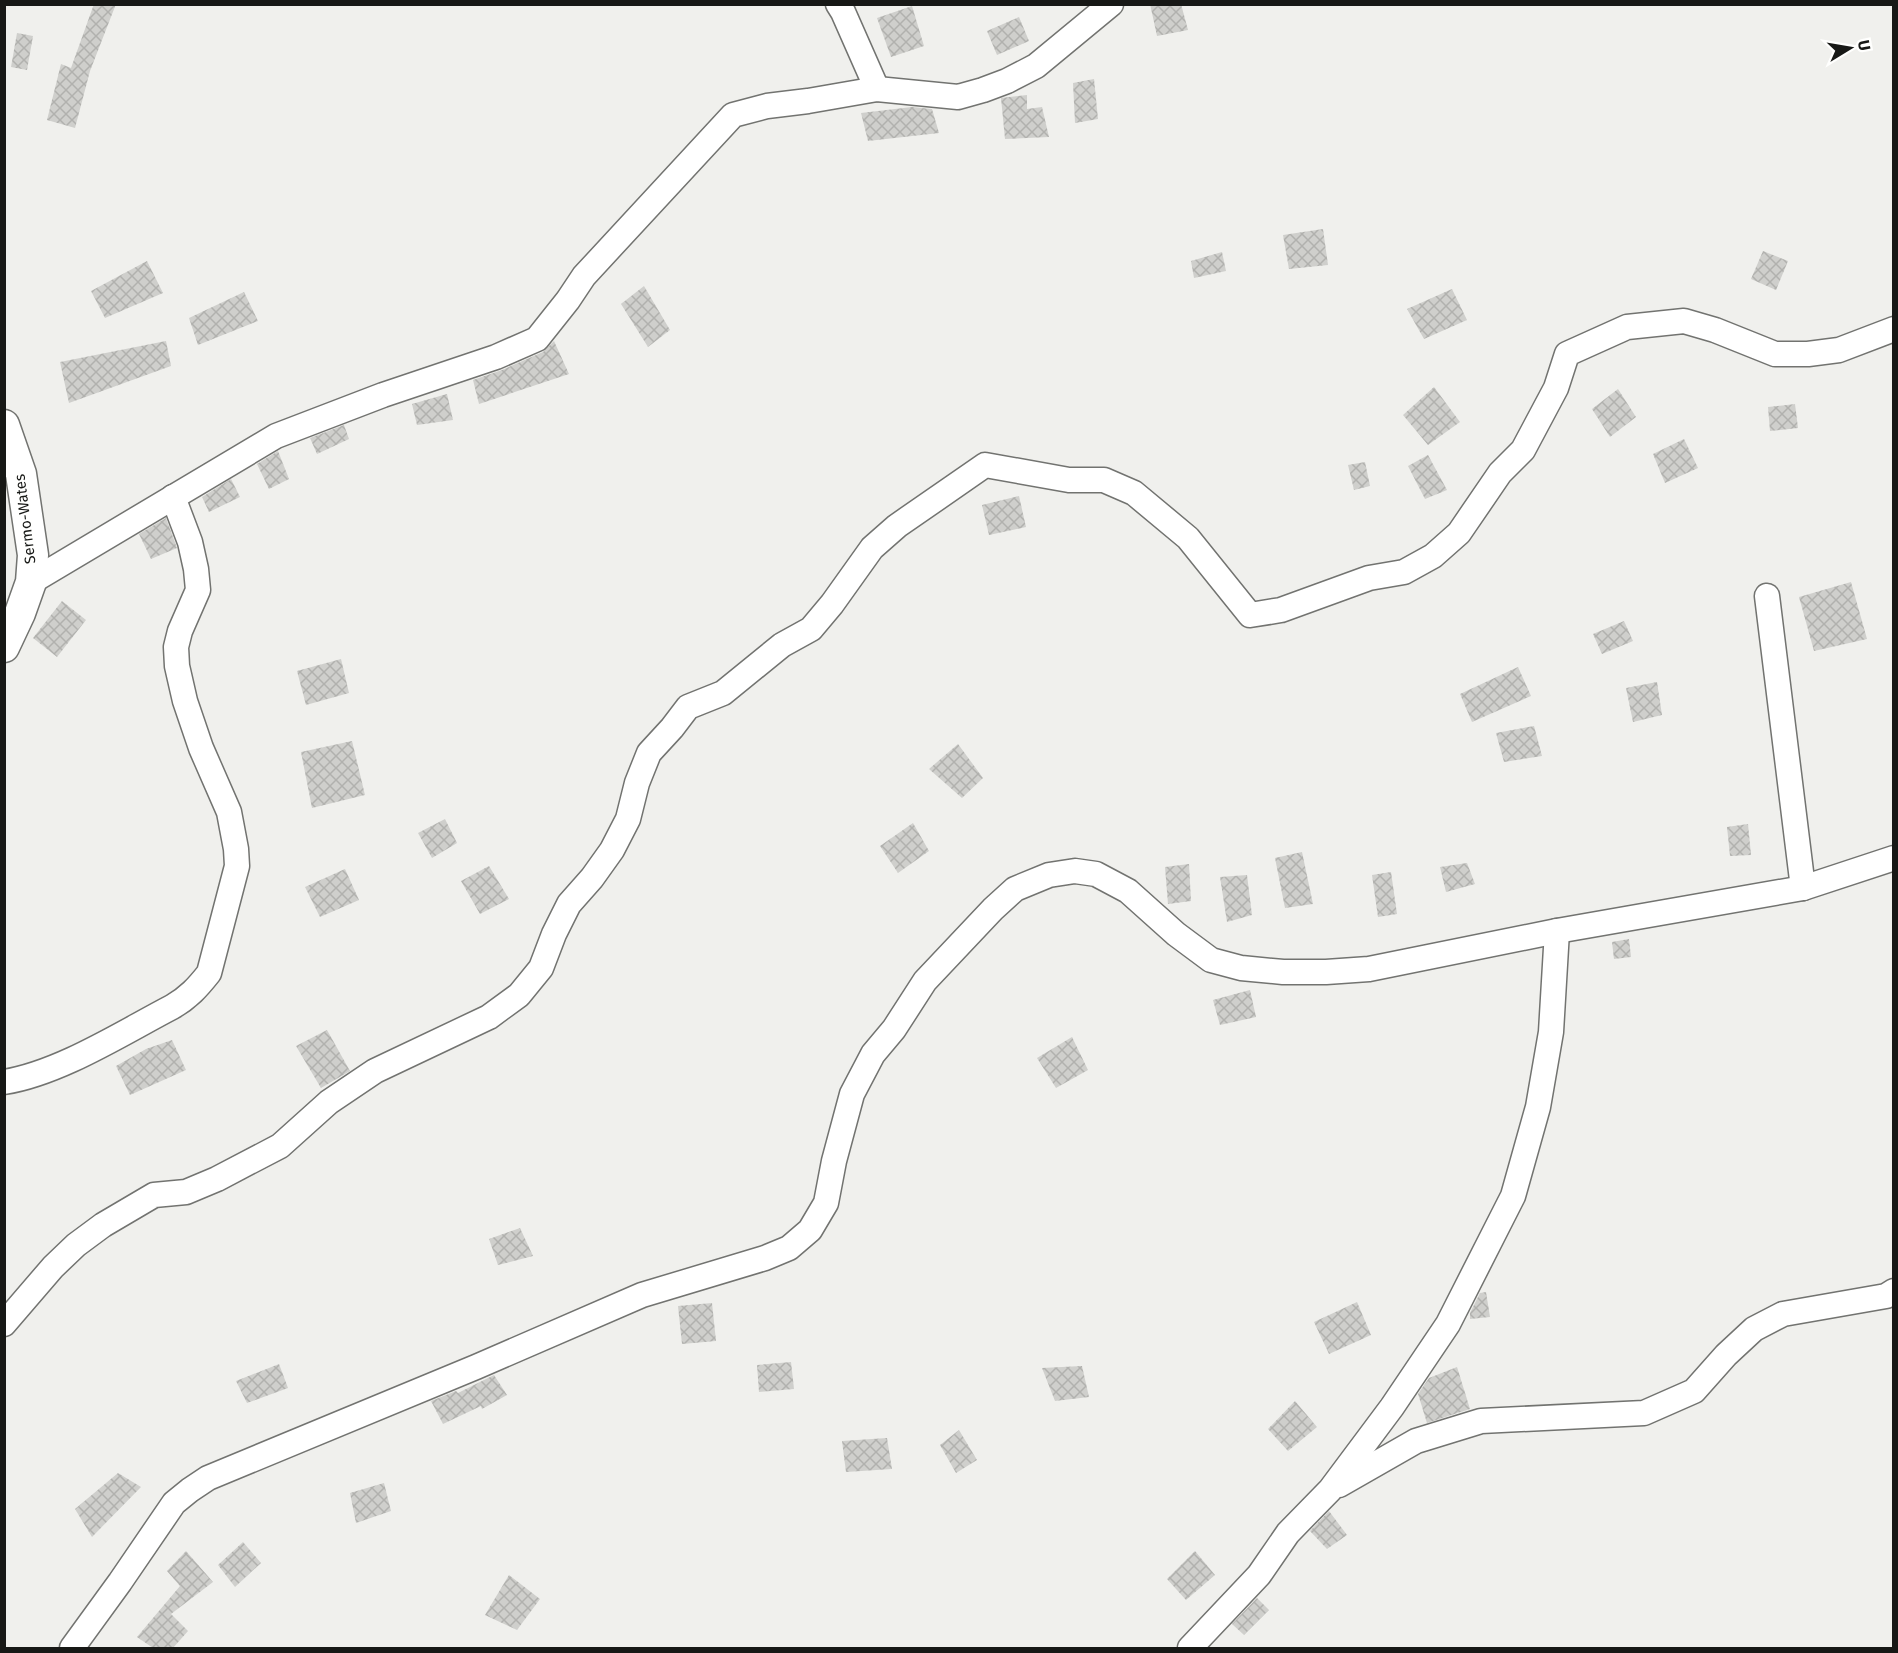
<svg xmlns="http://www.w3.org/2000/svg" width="1898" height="1653" font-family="'Fira Sans',sans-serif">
	<defs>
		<pattern id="building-cross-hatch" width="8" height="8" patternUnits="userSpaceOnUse" patternTransform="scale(1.5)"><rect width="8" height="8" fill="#cfcfcc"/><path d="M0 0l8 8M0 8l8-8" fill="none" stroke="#b1b1ae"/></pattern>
	</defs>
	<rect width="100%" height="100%" fill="#f0f0ed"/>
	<!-- building -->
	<g fill="url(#building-cross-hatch)">
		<polygon points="94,4 116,4 90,71 75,128 47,120 61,64 71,68"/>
		<polygon points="1150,4 1181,4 1188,30 1157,36"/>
		<polygon points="912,6 924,46 891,57 877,18"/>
		<polygon points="1019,17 1029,41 997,55 987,31"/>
		<polygon points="17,33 33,36 27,70 11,67"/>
		<polygon points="1094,79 1098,119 1075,123 1073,83"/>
		<polygon points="1027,95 1027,109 1042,107 1049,137 1005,139 1001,98"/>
		<polygon points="912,107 932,109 939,133 868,141 861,113"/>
		<polygon points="1323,229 1328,265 1289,269 1283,235"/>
		<polygon points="1763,251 1788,261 1776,290 1751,279"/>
		<polygon points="1222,252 1226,271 1194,278 1191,261"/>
		<polygon points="147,261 163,293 105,318 91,291"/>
		<polygon points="644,286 670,330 648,347 621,304"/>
		<polygon points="1452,289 1467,320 1424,339 1407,309"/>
		<polygon points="244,292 258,321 198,345 189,318"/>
		<polygon points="166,341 171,366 69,403 60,362"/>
		<polygon points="554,341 569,374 479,404 473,380 502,370 543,352"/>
		<polygon points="1434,387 1460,422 1428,445 1403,415"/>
		<polygon points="1618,389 1636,417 1610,437 1592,409"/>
		<polygon points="447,394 453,420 417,425 412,404"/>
		<polygon points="1795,404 1798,428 1770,431 1768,407"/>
		<polygon points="344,425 349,439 317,454 310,438"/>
		<polygon points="1684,439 1698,468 1665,483 1653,454"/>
		<polygon points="278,451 289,479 269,489 257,464"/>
		<polygon points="1428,455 1447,490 1425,499 1408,466"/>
		<polygon points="1365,462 1370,486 1354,490 1348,465"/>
		<polygon points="231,479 240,497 209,512 202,497"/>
		<polygon points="1019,496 1026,527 989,535 982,505"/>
		<polygon points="166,518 177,548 151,559 139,534"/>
		<polygon points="1851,582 1867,639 1814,651 1799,597"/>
		<polygon points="62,601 86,620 57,657 33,638"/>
		<polygon points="1624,621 1633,641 1602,654 1593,634"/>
		<polygon points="341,659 349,693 306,705 297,671"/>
		<polygon points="1518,667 1531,696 1472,722 1460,694"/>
		<polygon points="1657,682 1662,715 1633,722 1626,688"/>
		<polygon points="1534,726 1542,756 1504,762 1496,733"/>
		<polygon points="352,741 365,795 312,808 301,752"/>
		<polygon points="958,744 983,778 962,798 929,769"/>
		<polygon points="445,819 457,843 432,858 418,833"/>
		<polygon points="913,823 929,851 898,873 880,846"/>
		<polygon points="1748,824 1751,855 1730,856 1727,827"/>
		<polygon points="1302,852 1313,904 1285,908 1275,858"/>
		<polygon points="1467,863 1475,884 1446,892 1440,867"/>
		<polygon points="1189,864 1191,901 1168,904 1165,867"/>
		<polygon points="489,866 509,899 480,914 461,881"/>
		<polygon points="345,869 359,900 320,917 305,887"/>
		<polygon points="1391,872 1397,914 1378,917 1372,875"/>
		<polygon points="1247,875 1252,915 1227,922 1220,877"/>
		<polygon points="1629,939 1631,957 1614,959 1612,942"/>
		<polygon points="1250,990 1256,1017 1220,1025 1213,1000"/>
		<polygon points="327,1030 350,1071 321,1088 296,1046"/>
		<polygon points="1072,1037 1088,1070 1056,1088 1037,1058"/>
		<polygon points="172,1040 186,1070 130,1095 116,1066 146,1049"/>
		<polygon points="520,1228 533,1256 498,1265 489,1239"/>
		<polygon points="1486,1292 1490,1317 1470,1319 1470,1313 1480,1293"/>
		<polygon points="1357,1302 1371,1335 1329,1354 1314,1322"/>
		<polygon points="712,1303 716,1341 682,1344 678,1306"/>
		<polygon points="791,1362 794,1389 759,1392 757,1365"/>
		<polygon points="279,1364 288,1388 247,1403 236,1381"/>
		<polygon points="1082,1366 1089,1397 1055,1401 1042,1368"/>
		<polygon points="1457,1367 1470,1409 1427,1423 1418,1394 1429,1378"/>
		<polygon points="494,1375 507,1395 482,1409 481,1406 443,1424 431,1401 456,1391 458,1393"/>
		<polygon points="1295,1401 1317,1427 1288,1451 1268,1429"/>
		<polygon points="959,1430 977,1460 956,1473 940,1445"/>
		<polygon points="887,1438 892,1469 846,1472 842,1441"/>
		<polygon points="118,1473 141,1487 92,1537 75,1509"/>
		<polygon points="384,1483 391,1511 356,1523 350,1493"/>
		<polygon points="1329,1511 1347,1535 1327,1549 1310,1531"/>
		<polygon points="243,1542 261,1563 235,1587 218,1565"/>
		<polygon points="186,1551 213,1582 171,1614 188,1631 173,1648 153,1648 137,1637 180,1586 167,1571"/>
		<polygon points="1195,1551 1215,1575 1186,1600 1167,1579"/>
		<polygon points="509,1575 540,1599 517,1630 485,1615"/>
		<polygon points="1257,1598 1269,1610 1244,1635 1232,1624"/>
	</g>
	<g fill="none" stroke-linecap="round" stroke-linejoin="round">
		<defs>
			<g id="minor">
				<polyline points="838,4 843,12 877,89"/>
				<polyline points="31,582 276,436 383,395 496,357 537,339 568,300 584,276 733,115 767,106 808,101 877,89 958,97 983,90 1007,81 1036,66 1111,4"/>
				<polyline points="1767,596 1803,888"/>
				<path d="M 4,1082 C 60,1073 122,1033 172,1007 C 188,998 198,987 209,973 L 237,866 L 236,849 L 229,812 L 201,748 L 185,701 L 177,666 L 176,647 L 180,631 L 198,590 L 196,569 L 190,542 L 173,497"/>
				<polyline points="4,1324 53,1267 76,1245 103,1225 154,1195 186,1192 217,1179 280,1146 329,1102 375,1071 489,1017 519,995 541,968 554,934 569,904 592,878 612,850 628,819 637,783 649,753 672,728 688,707 723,693 782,645 811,629 832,604 872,548 897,526 985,465 1069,480 1104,480 1134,493 1188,538 1250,615 1281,610 1369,578 1404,572 1433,556 1459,533 1500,473 1523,450 1556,388 1567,354 1627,327 1684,321 1715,330 1775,354 1808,354 1839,350 1894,329"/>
				<polyline points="1339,1485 1416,1441 1481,1421 1644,1413 1694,1391 1726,1355 1754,1329 1783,1314 1886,1296 1894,1291"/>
				<polyline points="72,1648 120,1582 174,1503 190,1490 208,1478 476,1367 642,1295 765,1258 789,1248 810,1230 826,1203 834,1161 852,1094 873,1054 894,1029 925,981 993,909 1015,889 1049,875 1075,871 1096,874 1128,891 1176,934 1211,960 1241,968 1283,972 1326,972 1369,969 1557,931 1803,888 1894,858"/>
				<polyline points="1190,1648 1259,1575 1288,1533 1330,1490 1392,1407 1448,1324 1513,1196 1538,1107 1551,1032 1557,931"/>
			</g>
			<polyline id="major" points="4,425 21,474 33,555 31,582 20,613 4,647"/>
		</defs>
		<!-- minor casing -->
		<use href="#minor" stroke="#727370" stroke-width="27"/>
		<!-- major casing -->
		<use href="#major" stroke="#727370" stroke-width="33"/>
		<!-- minor -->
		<use href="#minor" stroke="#fff" stroke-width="24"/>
		<!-- major -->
		<use href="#major" stroke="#fff" stroke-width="30"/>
	</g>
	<g text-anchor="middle" stroke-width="4.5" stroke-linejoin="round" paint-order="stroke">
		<!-- street labels -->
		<g font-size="15" fill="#171816" stroke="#fffffe">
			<text transform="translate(25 519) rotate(-97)" y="5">Sermo-Wates</text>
		</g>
	</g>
	<!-- border -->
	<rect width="1898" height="1653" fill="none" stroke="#171816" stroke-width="12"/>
	<!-- north arrow -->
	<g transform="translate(1850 48) rotate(79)" stroke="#fffffe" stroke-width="4.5" paint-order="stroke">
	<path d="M0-4.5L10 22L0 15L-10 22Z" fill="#171816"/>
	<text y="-9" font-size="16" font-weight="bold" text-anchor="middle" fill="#171816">U</text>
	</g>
</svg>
